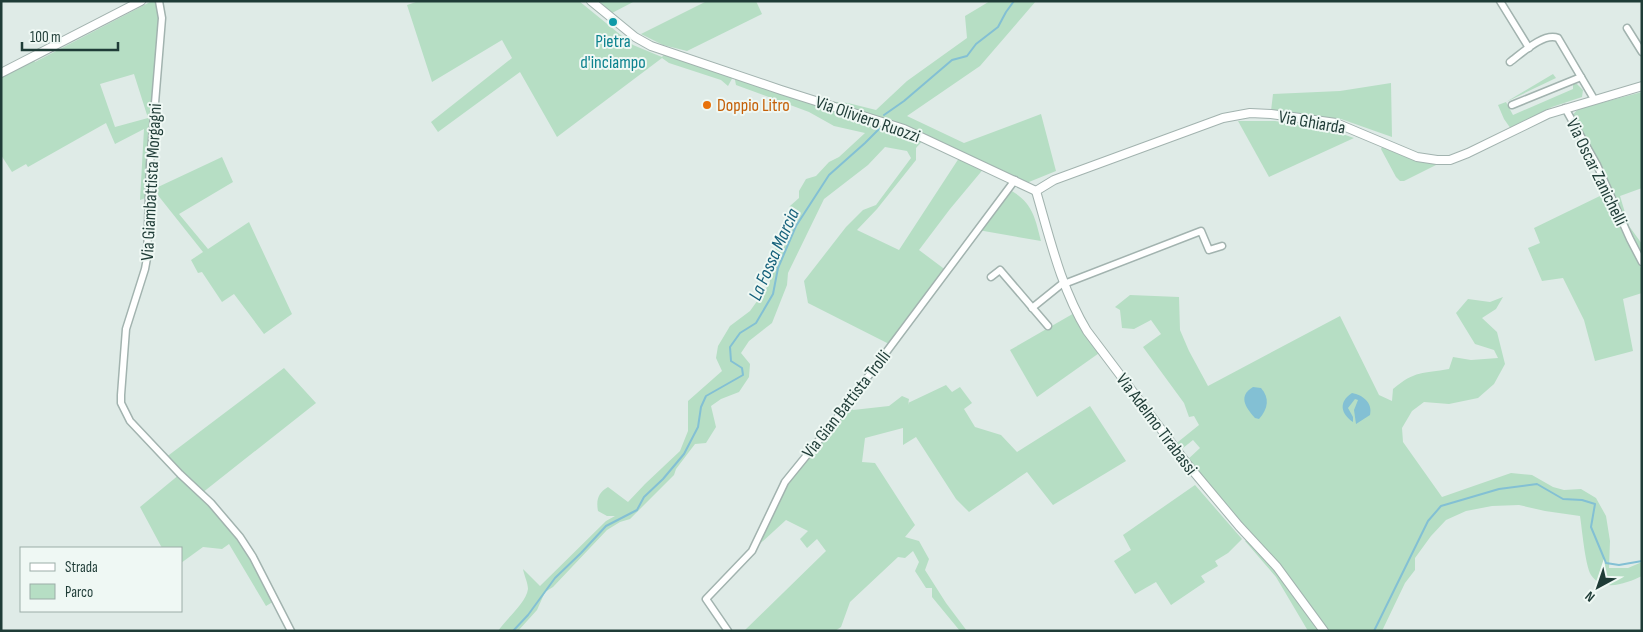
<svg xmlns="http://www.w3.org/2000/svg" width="1643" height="632" font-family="'Sofia Sans Condensed',sans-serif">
	<rect width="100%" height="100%" fill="#dfebe7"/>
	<!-- green -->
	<g fill="#b6dec4" fill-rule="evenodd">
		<path d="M 152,1 L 157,1 L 159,15 L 150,123 L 149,176 L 158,187 L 222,157 L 233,182 L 179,214 L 208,249 L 249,222 L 292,314 L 264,334 L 234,294 L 222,302 L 202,272 L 198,273 L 191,260 L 203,252 L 149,184 L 148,197 L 140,200 L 144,129 L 115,144 L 106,123 L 28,167 L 26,164 L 12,172 L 1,155 L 1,73 L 32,57 L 35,62 ZM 134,74 L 148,118 L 115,127 L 100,84 Z"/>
		<path d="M 419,1 L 579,1 L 633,45 L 662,57 L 667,51 L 816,100 L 848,103 L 876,110 L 907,81 L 967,38 L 965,16 L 990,1 L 1036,1 L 980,66 L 907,116 L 964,143 L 1041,114 L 1056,171 L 1024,184 L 985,167 L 950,209 L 919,250 L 947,271 L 891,345 L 808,303 L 804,281 L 846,227 L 863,210 L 876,205 L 911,158 L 907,151 L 885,147 L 868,165 L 824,199 L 788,273 L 787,285 L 772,323 L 749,341 L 741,353 L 750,364 L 749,377 L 739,392 L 721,399 L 711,406 L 716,427 L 706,443 L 695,444 L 676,469 L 674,475 L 630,519 L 620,522 L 607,530 L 553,587 L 545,592 L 537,610 L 518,631 L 498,631 C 506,619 526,603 528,589 C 528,583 524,575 523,569 L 540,586 L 606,521 L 615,516 L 607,516 L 598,511 C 596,500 598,493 608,487 L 628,502 L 645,484 L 680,451 L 688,431 L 688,401 L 722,371 L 716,358 L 718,346 L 730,326 L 750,311 L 770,283 L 769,262 L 775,250 L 777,238 L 790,206 L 799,198 L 799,191 L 806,179 L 816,176 L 829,162 L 839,157 L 865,133 L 834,126 L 809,112 L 736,85 L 734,75 L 728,86 L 721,80 L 669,63 L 662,58 L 557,137 L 520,72 L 438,132 L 431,122 L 512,58 L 502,40 L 432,82 L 407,5 ZM 925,138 L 961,155 L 899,250 L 857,230 L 877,209 L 916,160 L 916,148 Z"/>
		<polygon points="599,1 635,1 612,13"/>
		<polygon points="707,1 756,1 762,14 687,51 663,45 641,34"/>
		<polygon points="1553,74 1556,78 1506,102 1513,115 1573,89 1573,84 1577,84 1583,90 1582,97 1552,107 1511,129 1504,119 1498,105 1506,102"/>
		<polygon points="1391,83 1392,137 1341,119 1271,111 1273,94 1340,91"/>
		<polygon points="1642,92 1642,188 1620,196 1629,226 1642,244 1640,260 1597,165 1570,118 1578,109"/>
		<polygon points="1238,121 1275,121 1331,130 1354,138 1269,177"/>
		<path d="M 1382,147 C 1401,155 1418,163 1438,164 L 1404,181 L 1400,181 L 1396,177 L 1381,149 Z"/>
		<path d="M 1008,189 C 1032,201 1035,217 1041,241 L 978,230 Z"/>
		<polygon points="1604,194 1642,270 1642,293 1623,299 1633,351 1595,361 1584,320 1563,278 1542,281 1528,248 1540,243 1534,228"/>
		<path d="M 1130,295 L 1179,297 L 1180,330 L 1189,351 L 1208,386 L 1340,316 L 1379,395 L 1392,401 L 1393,389 C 1415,370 1423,374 1449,369 L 1453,357 L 1471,360 L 1498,358 L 1494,350 L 1475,344 L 1456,313 L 1468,299 L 1490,302 L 1503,297 L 1496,309 L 1482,318 L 1497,332 L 1505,364 L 1494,384 L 1478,398 L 1449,404 L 1424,402 L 1412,411 L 1402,428 L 1403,442 L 1442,497 L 1511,473 L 1532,475 L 1553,487 L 1564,490 L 1581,489 L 1596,498 L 1606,516 L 1610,541 L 1609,568 L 1628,568 L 1642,562 L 1642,576 C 1627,583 1603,593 1591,575 C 1585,565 1582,528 1580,516 L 1545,511 L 1519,505 L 1492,506 L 1466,511 L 1446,520 L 1431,536 L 1415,558 L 1415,570 L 1405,583 L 1382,631 L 1308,631 L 1276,577 L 1245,541 L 1250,538 L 1185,462 L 1200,448 L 1193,440 L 1178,452 L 1173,446 L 1199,425 L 1194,416 L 1189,417 L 1184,403 L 1143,347 L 1161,334 L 1151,320 L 1134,329 L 1122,328 L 1120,310 L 1115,307 Z"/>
		<polygon points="1076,312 1102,351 1037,397 1010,350"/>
		<polygon points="284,368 316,403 202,493 228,521 276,600 266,606 229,544 222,549 203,547 181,563 181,548 162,548 140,507 180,474 165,458"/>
		<polygon points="946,385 952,392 960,387 972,403 964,409 975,427 1001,435 1017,452 1090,406 1126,461 1053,505 1027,472 969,512 956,499 916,437 903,445 903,428 865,438 862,462 875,463 915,525 905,537 919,541 929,559 925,570 946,603 967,631 960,631 932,597 932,588 926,588 915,571 919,562 913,551 905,558 898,557 850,602 841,627 835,631 744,631 826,551 817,539 807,548 800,539 808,531 786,520 752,551 785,482 846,404 853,410 889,406 902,396 909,399 908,405 908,403"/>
		<polygon points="1195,485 1242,539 1228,553 1215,561 1218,566 1201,576 1205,582 1171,605 1156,582 1135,594 1114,561 1131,550 1123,535"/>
	</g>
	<!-- water -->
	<g fill="#83c0d4">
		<path d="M 1253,387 L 1261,388 C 1270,398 1268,409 1259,419 L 1255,418 C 1245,407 1238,396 1253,387 Z"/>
		<path d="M 1352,393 C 1363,395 1373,403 1370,415 L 1356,424 L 1354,410 L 1358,400 L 1355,399 L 1348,408 L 1353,417 L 1353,422 C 1341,414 1338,402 1352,393 Z"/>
	</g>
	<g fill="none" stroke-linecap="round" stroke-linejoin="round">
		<!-- stream -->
		<g stroke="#83c0d4" stroke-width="2">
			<polyline points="884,115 904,101 952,60 967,56 976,44 998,27 1006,12 1014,1"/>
			<polyline points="513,631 528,615 555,578 581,553 606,526 637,510 644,497 663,479 684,454 698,427 701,407 706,396 743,375 742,368 731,361 730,347 740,333 756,323 773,294 778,268 796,226 829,175 865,143 879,129"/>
			<polyline points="1374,631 1428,521 1441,506 1499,489 1537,484 1563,499 1582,500 1595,504 1591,527 1606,563 1619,565 1642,561"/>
		</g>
		<defs>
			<g id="minor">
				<polyline points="159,1 162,18 150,164 147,258 145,269 126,329 121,395 121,403 130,421 180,474 211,503 240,537 253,557 291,631"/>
				<polyline points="1500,1 1529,48"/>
				<polyline points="1627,28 1642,52"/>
				<path d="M 1510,62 C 1522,53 1544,32 1558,38 L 1594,99"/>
				<polyline points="1512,105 1581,77"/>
				<polyline points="1565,108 1597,165 1630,239 1642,262"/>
				<polyline points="991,277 1000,270 1048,326"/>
				<polyline points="1064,284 1201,231 1209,250 1222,246"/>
				<polyline points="1032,308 1063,283"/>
				<polyline points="728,631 706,599 752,551 785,482 837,418 1015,180"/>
			</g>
			<g id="tertiary">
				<polyline points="591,1 635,37 651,46 781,90 904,129 1036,191"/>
				<polyline points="1,73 141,1"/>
				<polyline points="1036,191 1054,180 1223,118 1250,113 1271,114 1336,123 1417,157 1437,160 1450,160 1468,153 1548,114 1642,86"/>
				<path d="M 1036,191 C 1050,239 1061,288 1087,331 L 1188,465 L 1239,526 L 1277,567 L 1324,631"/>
			</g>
		</defs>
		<!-- minor casing -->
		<use href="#minor" stroke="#a2b3af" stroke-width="9"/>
		<!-- tertiary casing -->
		<use href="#tertiary" stroke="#a2b3af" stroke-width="10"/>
		<!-- minor -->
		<use href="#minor" stroke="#fff" stroke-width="6"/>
		<!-- tertiary -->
		<use href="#tertiary" stroke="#fff" stroke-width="8"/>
	</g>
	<!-- markers -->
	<circle fill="#0f9aa8" stroke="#eff8f4" stroke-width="2" cx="613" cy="22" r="5"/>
	<circle fill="#e8710a" stroke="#eff8f4" stroke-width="2" cx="707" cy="105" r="5"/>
	<g text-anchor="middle" stroke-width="4" stroke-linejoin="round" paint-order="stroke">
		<!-- culture labels -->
		<g font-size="18" fill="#0d838f" stroke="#eff8f4">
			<text x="613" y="47">Pietra<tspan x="613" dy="21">d'inciampo</tspan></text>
		</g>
		<!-- food labels -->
		<g font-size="18" fill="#c56008" stroke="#eff8f4" text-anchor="start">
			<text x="717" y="111">Doppio Litro</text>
		</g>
		<!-- street labels -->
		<g font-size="18" fill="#1f3c37" stroke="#eff8f4">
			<text transform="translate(868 119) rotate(19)" y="6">Via Oliviero Ruozzi</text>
			<text transform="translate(1312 122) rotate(10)" y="6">Via Ghiarda</text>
			<text transform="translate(1597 172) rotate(64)" y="6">Via Oscar Zanichelli</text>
			<text transform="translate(151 182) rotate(-87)" y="6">Via Giambattista Morgagni</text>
			<text transform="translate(846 404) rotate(-52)" y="6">Via Gian Battista Trolli</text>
			<text transform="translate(1157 424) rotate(53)" y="6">Via Adelmo Tirabassi</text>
		</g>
		<!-- water labels -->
		<g font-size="19" font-style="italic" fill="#16617b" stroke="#eff8f4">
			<text transform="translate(773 254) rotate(-66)" y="7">La Fossa Marcia</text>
		</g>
	</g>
	<!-- border -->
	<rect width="1643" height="632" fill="none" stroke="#1f3c37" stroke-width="5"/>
	<!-- legend -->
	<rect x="20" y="547" width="162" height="65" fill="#eff8f4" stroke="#9cada8"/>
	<rect x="30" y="563" width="25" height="8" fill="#ffffff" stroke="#9cada8"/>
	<text x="65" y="572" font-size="15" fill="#1f3c37">Strada</text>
	<rect x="30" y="584" width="25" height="15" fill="#b6dec4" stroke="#9cada8"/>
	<text x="65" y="597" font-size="15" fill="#1f3c37">Parco</text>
	<!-- north arrow -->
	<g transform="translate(1598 587) rotate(220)" stroke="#eff8f4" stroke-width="4" paint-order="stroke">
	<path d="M0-4L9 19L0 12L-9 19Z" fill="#1f3c37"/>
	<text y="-8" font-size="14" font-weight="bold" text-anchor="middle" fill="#1f3c37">N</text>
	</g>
	<!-- scale -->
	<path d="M22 42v8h96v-8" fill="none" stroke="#1f3c37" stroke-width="2.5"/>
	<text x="30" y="42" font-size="15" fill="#1f3c37" stroke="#eff8f4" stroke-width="4" paint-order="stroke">100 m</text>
</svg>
